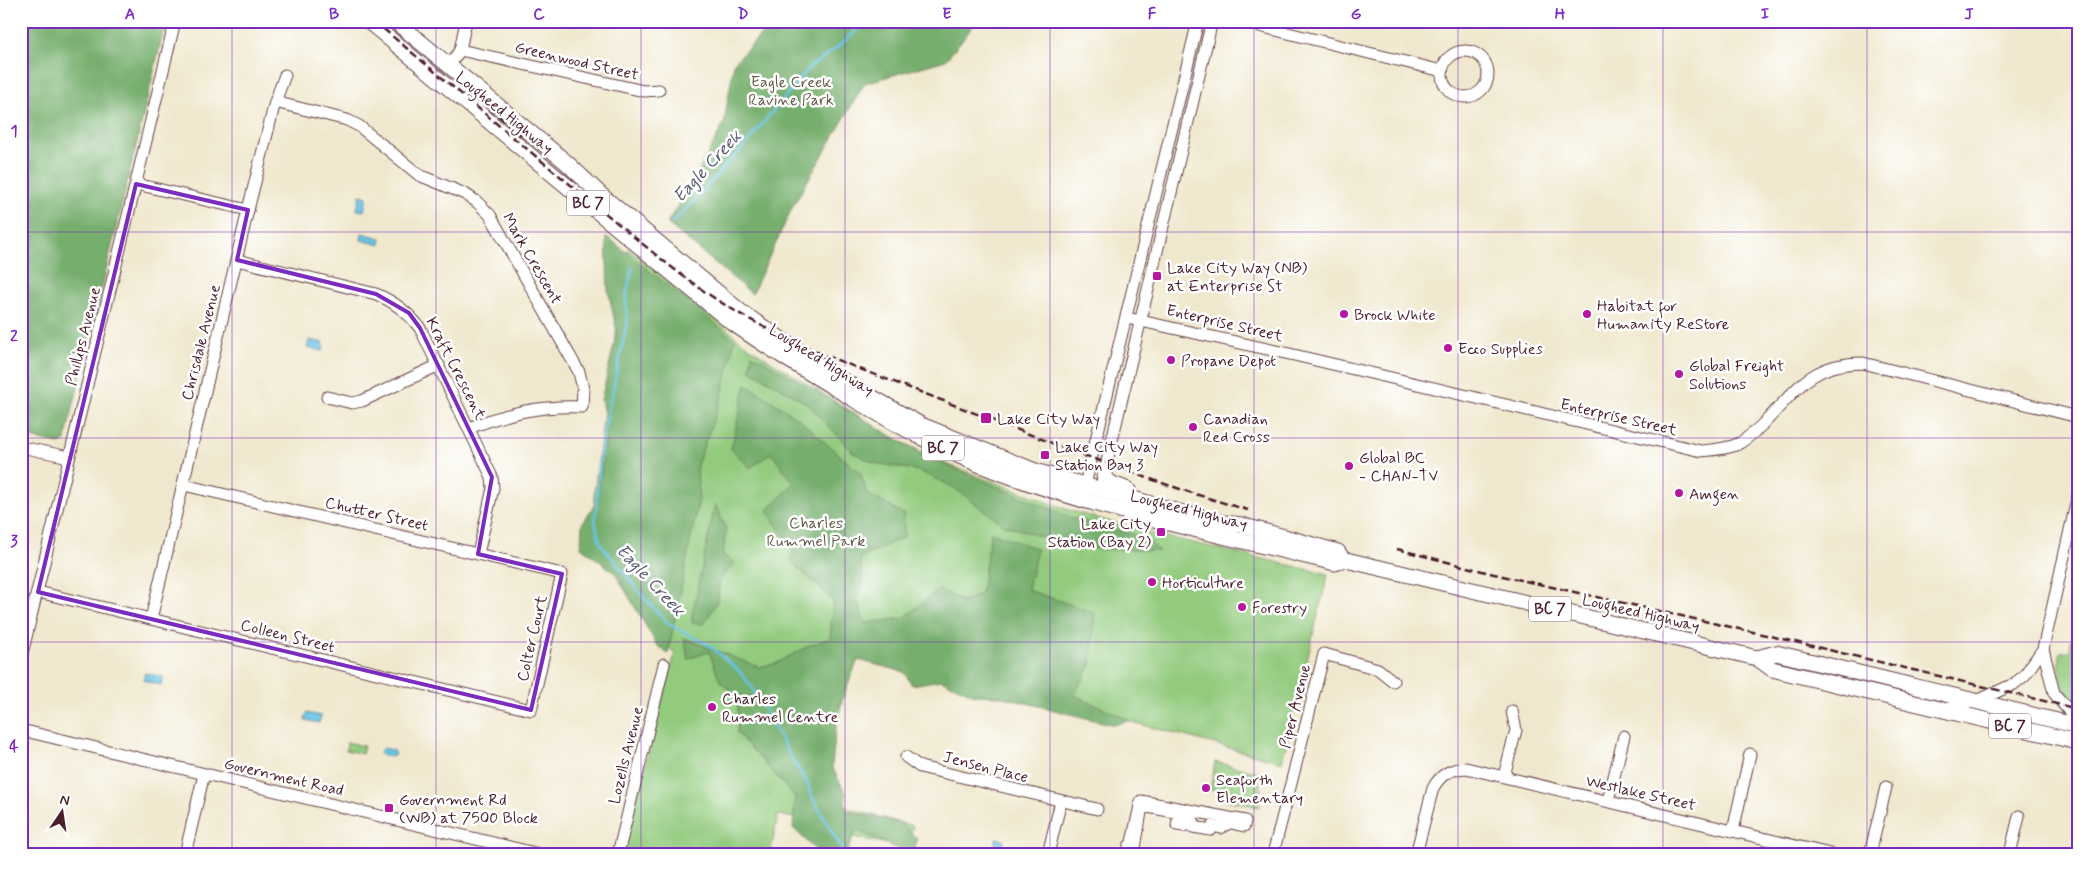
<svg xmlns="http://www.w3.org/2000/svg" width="2099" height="875" font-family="Mynerve,sans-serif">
	<rect width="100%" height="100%" fill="#fff"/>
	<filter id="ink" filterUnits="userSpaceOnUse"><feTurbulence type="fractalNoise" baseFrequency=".02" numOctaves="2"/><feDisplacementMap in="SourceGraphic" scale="10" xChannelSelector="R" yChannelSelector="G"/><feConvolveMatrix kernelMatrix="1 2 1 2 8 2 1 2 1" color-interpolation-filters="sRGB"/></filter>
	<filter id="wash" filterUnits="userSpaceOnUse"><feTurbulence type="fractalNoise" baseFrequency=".0096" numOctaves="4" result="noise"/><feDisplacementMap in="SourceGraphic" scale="20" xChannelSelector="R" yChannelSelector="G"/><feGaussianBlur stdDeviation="1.12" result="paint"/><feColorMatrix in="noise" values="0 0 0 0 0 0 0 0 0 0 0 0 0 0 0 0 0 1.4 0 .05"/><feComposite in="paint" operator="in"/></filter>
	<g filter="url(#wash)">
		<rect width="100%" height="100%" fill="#f0e8ce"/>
		<!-- green -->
		<g fill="#93cb7e" stroke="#6e7554">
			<polygon points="628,249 750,348 896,439 947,464 1069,510 1146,532 1328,574 1282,762 854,648 827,768 847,808 913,826 907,848 839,834 805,820 778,815 770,854 622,854 675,653 663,643 600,539 594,495 605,406"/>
			<path d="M 2078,609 L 2078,700 C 2059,693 2059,669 2060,652 L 2069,652 Z"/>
			<polygon points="347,742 364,746 362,754 346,750"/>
			<polygon points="1215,762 1260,773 1259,782 1261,787 1259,807 1222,799 1223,795 1220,791 1210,789"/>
		</g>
		<!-- forest -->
		<g fill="#76af6d" stroke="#60674c">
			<polygon points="21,21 166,21 65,441 59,444 21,436"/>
			<polygon points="774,21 977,21 946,60 865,83 794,204 752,294 667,223 701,167 724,123 734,63"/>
			<polygon points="606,236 735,340 722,396 697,465 699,498 668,654 657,645 615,573 581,547 582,524 597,501 607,429 601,400 617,332 608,290"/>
			<polygon points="752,354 929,458 1072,518 1146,538 1159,551 1078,548 1004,525 953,487 919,471 874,463 854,453 808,404 750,370"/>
			<polygon points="746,384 800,420 861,474 867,494 904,514 904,537 860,558 863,583 857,599 865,623 904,618 939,589 964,602 981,593 991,532 1037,549 1028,590 1095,613 1091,665 1074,695 1129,720 1114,725 999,696 975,695 941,680 912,685 904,672 858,660 837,712 832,767 846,794 845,811 901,823 917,839 914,854 909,854 856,830 848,850 850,854 820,854 793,828 795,797 737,733 738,698 720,681 709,652 688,659 684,638 759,667 777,663 808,646 830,638 833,600 791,562 793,551 767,511 794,483 771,453 750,468 731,449"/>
			<polygon points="715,504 726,528 723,555 735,563 720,580 717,602 704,624 692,623 692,615"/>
		</g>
		<!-- water -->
		<g fill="#67c5e5" stroke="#587288">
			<polygon points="360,195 367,197 364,211 357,210"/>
			<polygon points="362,233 381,238 380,245 361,240"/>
			<polygon points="309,340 324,343 323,351 307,348"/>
			<polygon points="145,673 163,677 161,685 143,680"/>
			<polygon points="307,713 321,716 319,723 305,720"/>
			<polygon points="383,748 393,750 395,755 391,757 381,754 379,752"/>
			<polygon points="996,838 1004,840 1002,848 995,854 990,850 995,845"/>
		</g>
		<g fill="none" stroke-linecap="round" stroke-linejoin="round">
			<!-- stream -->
			<g stroke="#67c5e5" stroke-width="2.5">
				<path d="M 672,222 C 697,202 714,175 738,153 L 811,66 L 838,47 L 866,21"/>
				<polyline points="632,268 626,297 627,323 601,445 595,520 600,543 645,599 667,622 677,629 709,645 739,671 751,686 796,766 806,780 813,799 845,854"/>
			</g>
		</g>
	</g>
	<g filter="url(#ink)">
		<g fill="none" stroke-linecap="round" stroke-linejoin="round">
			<defs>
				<g id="minor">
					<polyline points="1239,21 1442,71"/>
					<polyline points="460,50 644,91 659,90"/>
					<circle cx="1465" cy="74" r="23"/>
					<polyline points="449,66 460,50 466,21"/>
					<path d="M 275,102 L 347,120 L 359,126 L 419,175 L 465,194 L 477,202 L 490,215 L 579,372 L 583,389 L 582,407 C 542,405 507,413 469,428"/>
					<polyline points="136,184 248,210"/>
					<path d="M 237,260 L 376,294 C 395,302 408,312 420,328 L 492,477 L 493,488 L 478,554"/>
					<path d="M 1127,318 L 1294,355 L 1701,451 C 1713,450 1727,449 1738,444 C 1749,438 1759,428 1768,419 C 1799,386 1814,363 1863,363 L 2078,417"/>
					<polyline points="327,397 352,403 362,401 439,365"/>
					<polyline points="21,447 69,457"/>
					<polyline points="1102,482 1212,21"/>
					<polyline points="1083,493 1198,21"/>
					<polyline points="38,592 531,710 562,574 184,485"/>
					<polyline points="151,619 248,210 275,102 285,75"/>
					<polyline points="2043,649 2054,693 2078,722"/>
					<polyline points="21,658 175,21"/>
					<polyline points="1945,709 1977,701 2014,684 2024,676 2043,649 2078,495"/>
					<polyline points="21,730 539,854"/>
					<polyline points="906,757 920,767 1097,809"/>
					<polyline points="1504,776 1516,730 1512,711"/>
					<polyline points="1608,801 1624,736"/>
					<polyline points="1733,831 1750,754"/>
					<polyline points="185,854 204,774"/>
					<polyline points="618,854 664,664"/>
					<polyline points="1048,854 1061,801"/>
					<polyline points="1128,854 1129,846 1131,847 1141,801 1245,821 1244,826 1227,822 1226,825 1222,824 1221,828 1212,826 1211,830 1193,827 1194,822 1185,820 1184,826 1177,825 1180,813 1142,806 1134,854"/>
					<polyline points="1273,854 1324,654 1378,669 1393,681"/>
					<path d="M 1416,854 L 1433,788 C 1441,774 1450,769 1466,768 L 1830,854"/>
					<polyline points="1870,854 1886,787"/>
					<polyline points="2010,854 2019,816"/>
				</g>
				<g id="major">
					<path d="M 368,21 L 726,318 C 766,347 808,372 850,397 C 897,425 945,452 996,471 C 1106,512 1221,535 1335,563 L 1342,559 L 1757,658 L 1772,669 L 2078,742"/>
					<polyline points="395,21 566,162 601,195 741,312 838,378 921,425 1035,471 1214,522 1241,525 1338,552 1342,559"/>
					<polyline points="1104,475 1110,483 1128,490"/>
					<polyline points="1757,658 1776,653 2078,726"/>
				</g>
			</defs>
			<!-- minor casing -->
			<use href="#minor" stroke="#633d43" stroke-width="13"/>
			<!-- major casing -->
			<use href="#major" stroke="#633d43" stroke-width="17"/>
			<!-- minor -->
			<use href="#minor" stroke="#fff" stroke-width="11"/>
			<!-- major -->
			<use href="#major" stroke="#fff" stroke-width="15"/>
			<!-- rail -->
			<g stroke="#4a1f2b" stroke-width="2.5" stroke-dasharray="8 4" stroke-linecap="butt">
				<path d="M 374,21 C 449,83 522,146 598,207 C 638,240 678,275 722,303 C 790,346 867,371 941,400 C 1042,439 1143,480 1248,510"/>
				<polyline points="489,108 521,135"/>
				<polyline points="1397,549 1494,574 1753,632 2078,709"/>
			</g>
		</g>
	</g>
	<!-- marked area -->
	<path fill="none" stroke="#7b2cbf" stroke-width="4" stroke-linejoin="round" d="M 136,184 L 248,210 L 237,260 L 376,294 L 409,313 L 420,328 L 492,477 L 478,554 L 562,574 L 531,710 L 38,592 Z"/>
	<!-- grid -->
	<path fill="none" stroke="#7b2cbf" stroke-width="1" stroke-opacity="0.55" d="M 232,21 L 232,854M 436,21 L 436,854M 641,21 L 641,854M 845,21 L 845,854M 1050,21 L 1050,854M 1254,21 L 1254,854M 1458,21 L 1458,854M 1663,21 L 1663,854M 1867,21 L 1867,854M 21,232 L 2078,232M 21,438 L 2078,438M 21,642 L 2078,642"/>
	<!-- markers -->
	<g fill="#b5179e" stroke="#fff" stroke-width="2">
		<rect x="1152" y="271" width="10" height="10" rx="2.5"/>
		<circle cx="1344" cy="314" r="5"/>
		<circle cx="1587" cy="314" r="5"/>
		<circle cx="1448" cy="348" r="5"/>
		<circle cx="1171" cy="360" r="5"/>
		<circle cx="1679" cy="374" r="5"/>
		<rect x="980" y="412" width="12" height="12" rx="2.5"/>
		<circle cx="1193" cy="427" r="5"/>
		<rect x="1040" y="450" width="10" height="10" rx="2.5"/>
		<circle cx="1349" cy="466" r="5"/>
		<circle cx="1679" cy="493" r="5"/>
		<rect x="1156" y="527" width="10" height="10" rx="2.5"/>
		<circle cx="1152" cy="582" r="5"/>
		<circle cx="1242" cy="607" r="5"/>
		<circle cx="712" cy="707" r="5"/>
		<circle cx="1206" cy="788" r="5"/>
		<rect x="384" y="803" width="10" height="10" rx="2.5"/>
	</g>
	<g text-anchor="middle" stroke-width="5" stroke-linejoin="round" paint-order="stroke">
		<!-- shield labels -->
		<g fill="#fff" stroke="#80626b" stroke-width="1">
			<rect x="567" y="190.5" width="42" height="25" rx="4"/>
			<rect x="922" y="435.5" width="42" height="25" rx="4"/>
			<rect x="1529" y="596.5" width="42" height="25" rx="4"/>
			<rect x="1989" y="713.5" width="42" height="25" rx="4"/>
		</g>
		<g font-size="15" font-weight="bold" fill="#4a1f2b">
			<text x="588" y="208">BC 7</text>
			<text x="943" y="453">BC 7</text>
			<text x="1550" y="614">BC 7</text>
			<text x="2010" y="731">BC 7</text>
		</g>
		<!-- street labels -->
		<g font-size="16" fill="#4a1f2b" stroke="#fff">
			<text transform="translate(577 60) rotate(13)" y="6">Greenwood Street</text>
			<text transform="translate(505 112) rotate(39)" y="6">Lougheed Highway</text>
			<text transform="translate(533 258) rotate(60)" y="6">Mark Crescent</text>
			<text transform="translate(1225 322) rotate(13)" y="6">Enterprise Street</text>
			<text transform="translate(82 336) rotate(-76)" y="6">Phillips Avenue</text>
			<text transform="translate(200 342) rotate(-76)" y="6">Chrisdale Avenue</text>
			<text transform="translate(822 359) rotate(32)" y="6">Lougheed Highway</text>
			<text transform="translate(457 368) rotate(63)" y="6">Kraft Crescent</text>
			<text transform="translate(1619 416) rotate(13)" y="6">Enterprise Street</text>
			<text transform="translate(1189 509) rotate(14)" y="6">Lougheed Highway</text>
			<text transform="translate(377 513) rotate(13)" y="6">Chutter Street</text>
			<text transform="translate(1641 612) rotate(13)" y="6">Lougheed Highway</text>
			<text transform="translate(288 635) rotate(14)" y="6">Colleen Street</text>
			<text transform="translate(531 638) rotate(-77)" y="6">Colter Court</text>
			<text transform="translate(1294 706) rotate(-76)" y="6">Piper Avenue</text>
			<text transform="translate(625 755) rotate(-76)" y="6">Lozells Avenue</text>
			<text transform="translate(986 766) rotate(14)" y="6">Jensen Place</text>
			<text transform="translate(284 776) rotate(13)" y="6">Government Road</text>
			<text transform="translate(1641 792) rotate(13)" y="6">Westlake Street</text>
		</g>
		<!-- park labels -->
		<g font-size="16" fill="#645b48" stroke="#fff">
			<text x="791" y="87">Eagle Creek<tspan x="791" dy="18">Ravine Park</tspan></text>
			<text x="816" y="528">Charles<tspan x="816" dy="18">Rummel Park</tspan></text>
		</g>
		<!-- poi labels -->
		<g font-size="16" fill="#4a1f2b" stroke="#fff" text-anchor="start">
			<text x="1167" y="273">Lake City Way (NB)<tspan x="1167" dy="18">at Enterprise St</tspan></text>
			<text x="1597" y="311">Habitat for<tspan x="1597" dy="18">Humanity ReStore</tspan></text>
			<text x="1354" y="320">Brock White</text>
			<text x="1458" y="354">Ecco Supplies</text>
			<text x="1181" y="366">Propane Depot</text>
			<text x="1689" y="371">Global Freight<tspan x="1689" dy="18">Solutions</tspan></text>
			<text x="997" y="424">Lake City Way</text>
			<text x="1203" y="424">Canadian<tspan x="1203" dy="18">Red Cross</tspan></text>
			<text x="1055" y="452">Lake City Way<tspan x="1055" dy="18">Station Bay 3</tspan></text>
			<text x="1359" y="463">Global BC<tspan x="1359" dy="18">- CHAN-TV</tspan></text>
			<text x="1689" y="499">Amgen</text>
			<text x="1151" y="529" text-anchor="end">Lake City<tspan x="1151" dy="18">Station (Bay 2)</tspan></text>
			<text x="1162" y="588">Horticulture</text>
			<text x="1252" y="613">Forestry</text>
			<text x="722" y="704">Charles<tspan x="722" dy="18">Rummel Centre</tspan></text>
			<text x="1216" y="785">Seaforth<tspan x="1216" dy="18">Elementary</tspan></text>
			<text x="399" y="805">Government Rd<tspan x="399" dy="18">(WB) at 7500 Block</tspan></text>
		</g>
		<!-- water labels -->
		<g font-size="18" font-style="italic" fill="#54596c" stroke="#fff">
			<text transform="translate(707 166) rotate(-47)" y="6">Eagle Creek</text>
			<text transform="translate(651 580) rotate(47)" y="6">Eagle Creek</text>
		</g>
	</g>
	<!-- margin -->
	<rect width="2099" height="875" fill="none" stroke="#fff" stroke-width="55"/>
	<!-- north arrow -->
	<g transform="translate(62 812) rotate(13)" stroke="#ffffff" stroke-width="4" paint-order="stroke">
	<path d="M0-4L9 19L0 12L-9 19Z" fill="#4a1f2b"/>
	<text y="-8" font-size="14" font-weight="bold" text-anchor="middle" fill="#4a1f2b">N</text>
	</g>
	<rect x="28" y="28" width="2044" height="820" fill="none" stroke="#7b2cbf" stroke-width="2"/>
	<g font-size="16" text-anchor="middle" font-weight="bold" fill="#7b2cbf">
		<text x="130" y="19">A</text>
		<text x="334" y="19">B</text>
		<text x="539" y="19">C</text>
		<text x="743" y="19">D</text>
		<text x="947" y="19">E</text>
		<text x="1152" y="19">F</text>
		<text x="1356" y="19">G</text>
		<text x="1560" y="19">H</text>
		<text x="1765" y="19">I</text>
		<text x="1969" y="19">J</text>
		<text x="14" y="136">1</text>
		<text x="14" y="341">2</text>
		<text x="14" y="546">3</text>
		<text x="14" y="751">4</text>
	</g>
</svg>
